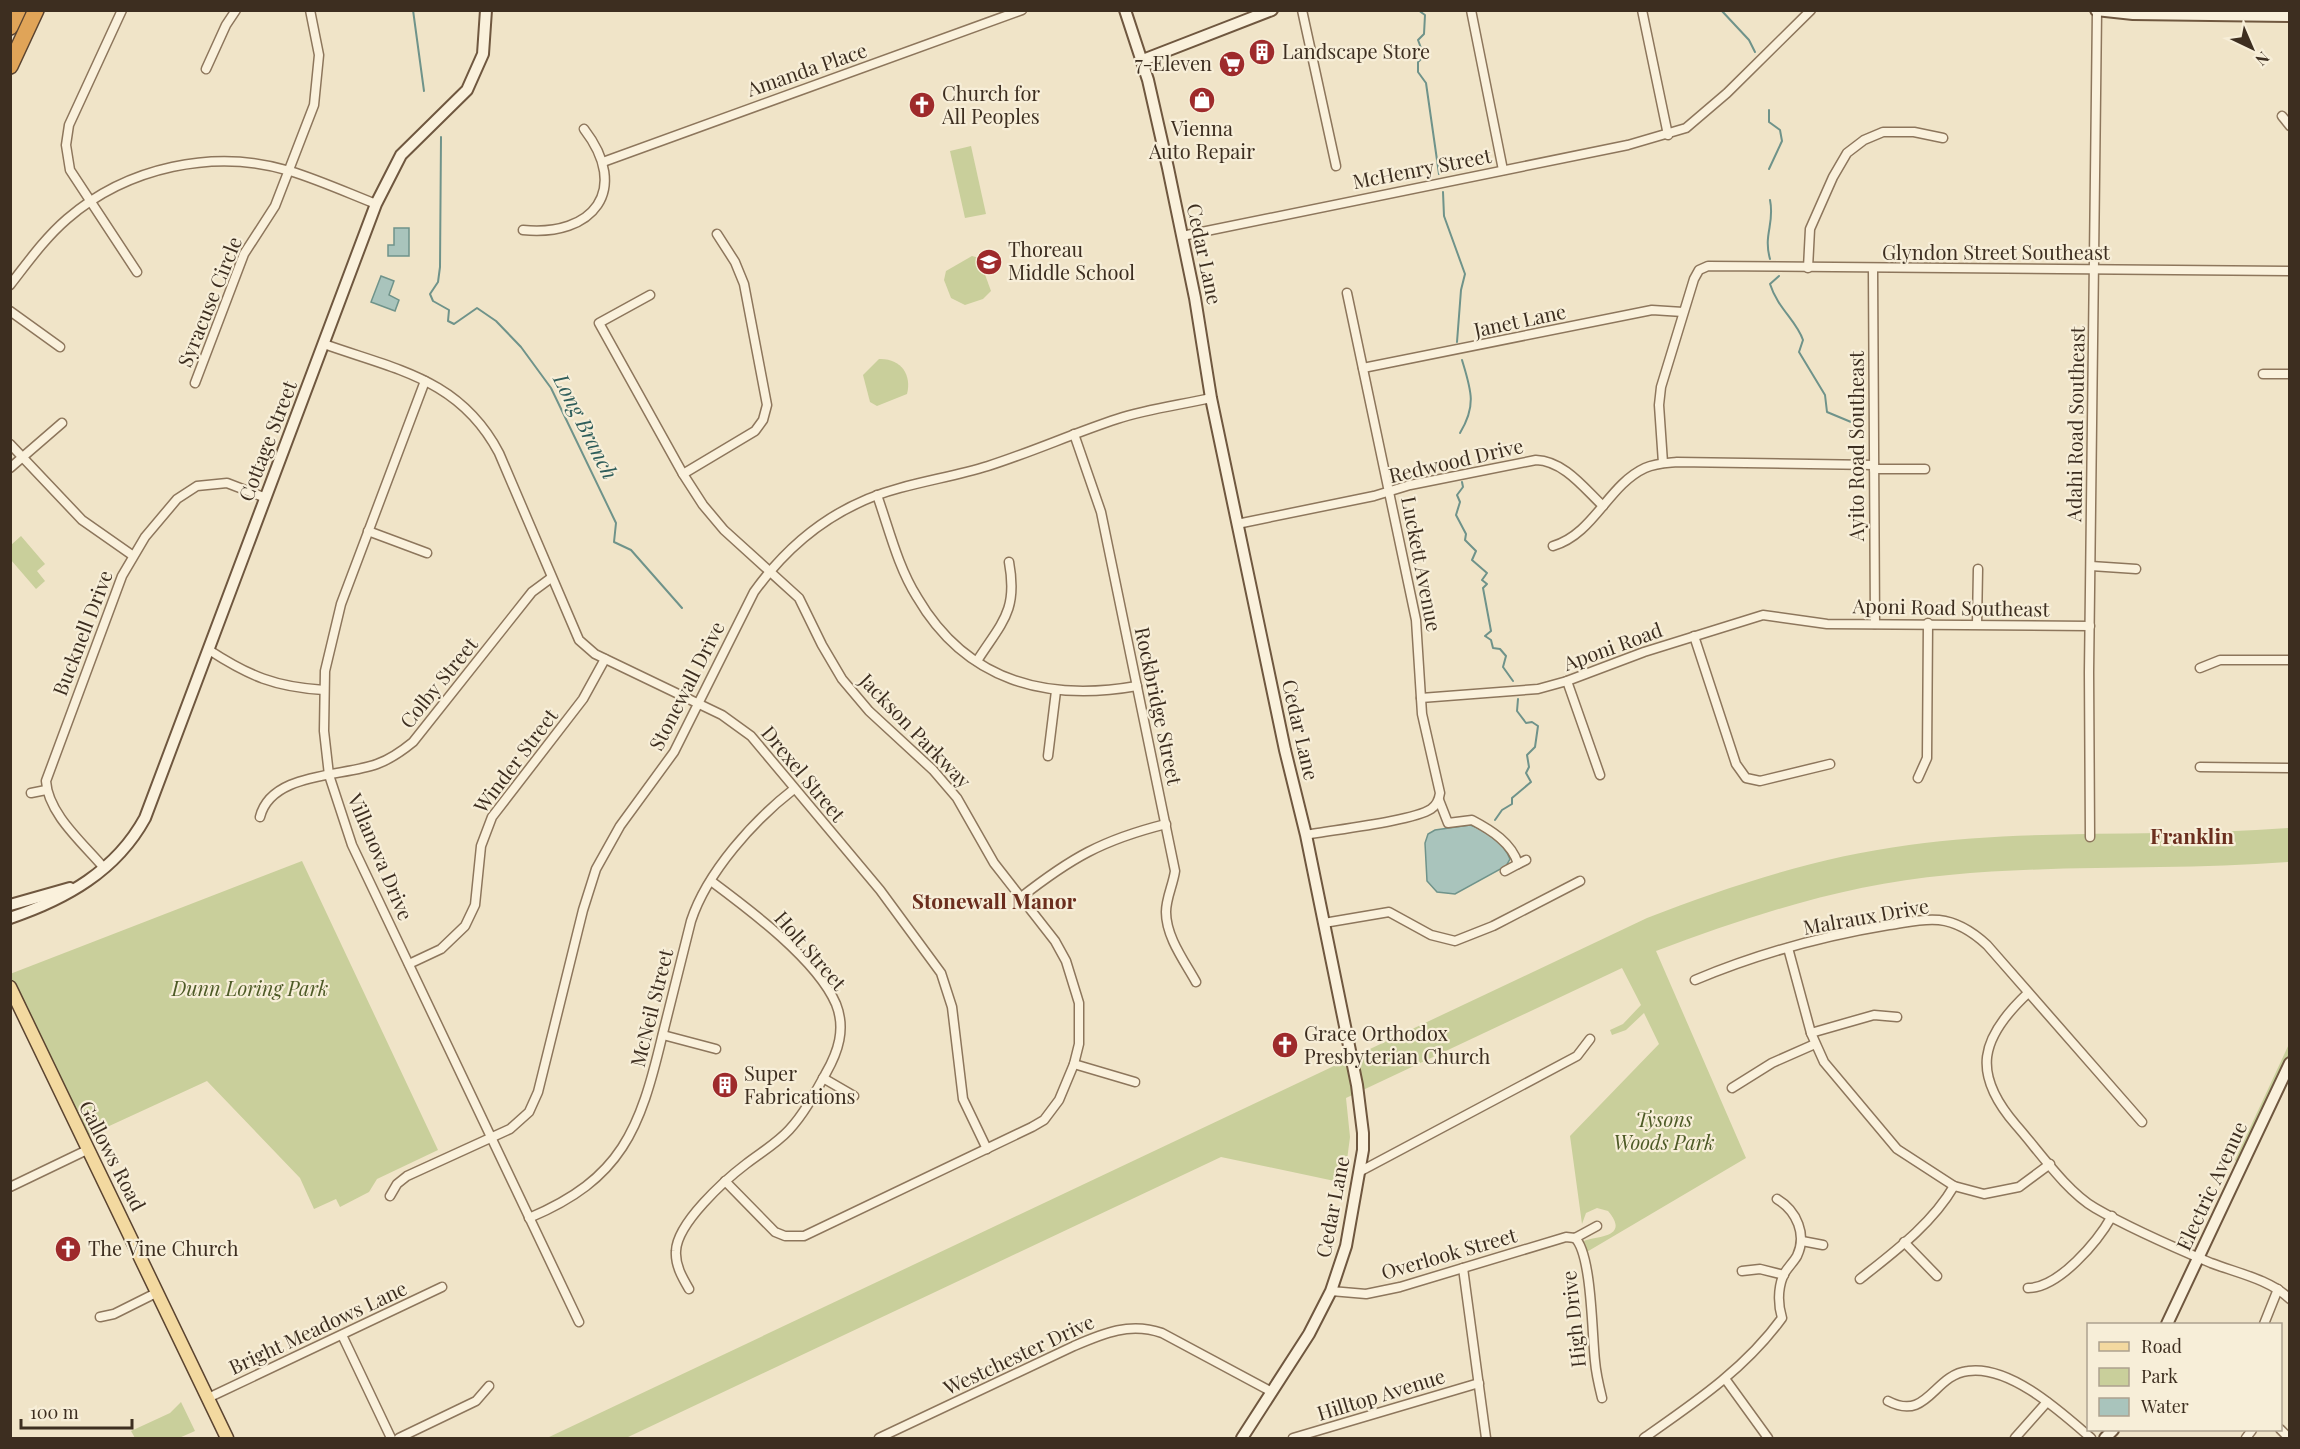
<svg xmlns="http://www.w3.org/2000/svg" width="2300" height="1449" font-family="'Playfair Display',serif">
	<rect width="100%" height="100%" fill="#f0e4c8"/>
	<!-- green -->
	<g fill="#c9cf9b">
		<polygon points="971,146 986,214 965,218 950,151"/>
		<polygon points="972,256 979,258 991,291 983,299 965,305 951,298 944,280 946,271"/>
		<path d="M 879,359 C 901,358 912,375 907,394 L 877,406 L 870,402 L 863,375 Z"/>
		<polygon points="21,536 45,564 37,571 45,581 36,589 11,560 11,545"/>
		<path d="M 2289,828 L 2289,862 C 2176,871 2062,864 1949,875 C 1847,884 1751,915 1656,951 L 1746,1158 L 1585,1253 L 1584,1241 C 1596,1236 1631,1238 1608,1211 L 1597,1208 L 1586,1213 L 1582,1224 L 1570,1136 L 1659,1044 L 1644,1013 L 1626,1030 L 1612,1035 L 1610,1030 L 1623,1024 L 1641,1005 L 1622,968 L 1346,1098 L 1350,1137 L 1344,1183 L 1221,1157 L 626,1438 L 547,1438 L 1647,918 C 1732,885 1818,857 1909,845 C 2034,828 2163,838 2289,828 Z"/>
		<polygon points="302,861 438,1150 377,1179 369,1192 340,1207 336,1199 314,1209 300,1178 207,1081 81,1139 11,987 10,974"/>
		<polygon points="2289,1044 2289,1075 2244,1172 2235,1160"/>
		<polygon points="181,1402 195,1431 179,1438 135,1438 131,1431 170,1413"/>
	</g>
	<!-- water -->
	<g fill="#a9c4bc" stroke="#6f938a" stroke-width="1.5">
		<polygon points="394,228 409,228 409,256 388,256 388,245 394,245"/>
		<polygon points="381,276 394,281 389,295 399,300 395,311 371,302"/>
		<path d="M 1470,825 C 1484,829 1505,845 1510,859 L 1506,866 L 1455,894 L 1437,892 L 1427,881 L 1425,843 L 1428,834 L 1435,830 Z"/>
	</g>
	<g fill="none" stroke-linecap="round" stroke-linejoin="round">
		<!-- stream -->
		<g stroke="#6f938a" stroke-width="2">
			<polyline points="413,10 424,91"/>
			<polyline points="1418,10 1425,15 1424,34 1418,40 1424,56 1418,62 1418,72 1426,83 1439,174"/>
			<polyline points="1721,10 1749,40 1755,52"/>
			<polyline points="441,137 440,267 438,282 430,294 433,301 449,310 448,321 454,324 477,308 496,321 521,347 551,388 616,523 614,542 631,550 682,608"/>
			<polyline points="1769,169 1782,141 1780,130 1769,122 1769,110"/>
			<polyline points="1443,192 1444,216 1465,274 1461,290 1457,342"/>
			<path d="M 1770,200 C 1775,224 1763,234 1770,259"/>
			<path d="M 1779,276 L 1770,284 C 1778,309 1796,320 1803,340 L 1799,352 L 1825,395 L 1827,412 L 1851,422 L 1863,431"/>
			<path d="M 1460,433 C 1477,405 1471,390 1462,360"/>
			<polyline points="1462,482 1463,487 1457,495 1460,502 1456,515 1466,534 1465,540 1476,551 1472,560 1487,573 1482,580 1487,584 1483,588 1491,631 1485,636 1491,640 1493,648 1500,649 1506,656 1503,667 1513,681"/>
			<polyline points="1495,820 1502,810 1512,804 1512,798 1531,782 1526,773 1529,767 1527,755 1535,747 1538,726 1532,722 1526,723 1517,711 1518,699"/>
		</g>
		<defs>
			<g id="street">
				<polyline points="122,10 69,125 66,145 70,170 137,272"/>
				<polyline points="1302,10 1336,166"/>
				<polyline points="1471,10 1503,170"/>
				<polyline points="1642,10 1668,135"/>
				<polyline points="206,69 226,25 236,10"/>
				<polyline points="2282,116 2290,126"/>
				<polyline points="603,162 1022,10"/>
				<path d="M 523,230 C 593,237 631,190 584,129"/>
				<polyline points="1182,236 1628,145 1686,128 1727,93 1811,10"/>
				<polyline points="1808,268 1810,229 1833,177 1847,153 1864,140 1883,132 1914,132 1943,138"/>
				<polyline points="1873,269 1875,624"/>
				<path d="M 10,285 C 28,262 45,238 67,219 C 127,167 214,148 290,171 C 319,180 348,193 376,204"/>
				<polyline points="650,295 599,323 683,474 703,505 724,530 799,598 822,645 842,679 869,711 933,770 957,798 994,863 1055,941 1066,961 1079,1003 1079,1044 1074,1064 1059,1100 1044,1120 1032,1127 804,1236 785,1236 775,1232 725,1181"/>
				<polyline points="10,311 60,347"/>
				<path d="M 324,344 C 397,370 460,379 499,453 L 579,640 L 595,654 L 722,715 L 751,736 L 880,890 L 941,973 L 952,1007 L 963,1099 L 987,1149"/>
				<polyline points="1363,368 1652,310 1683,312"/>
				<polyline points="2263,374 2290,374"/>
				<polyline points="425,381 341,604 325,671 324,731 329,775 352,845 579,1322"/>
				<polyline points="195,383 244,254 275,206 314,105 319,55 310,10"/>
				<path d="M 1074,434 L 1101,512 L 1175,871 C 1173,885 1166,898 1166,912 C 1166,937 1185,962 1196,982"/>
				<polyline points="10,444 82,520 132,555"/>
				<polyline points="1663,463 1659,405 1661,387 1694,279 1699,270 1708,266 2290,271"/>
				<polyline points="10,468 62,423"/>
				<polyline points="1874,469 1925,469"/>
				<polyline points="683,474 755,431 763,420 767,405 744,284 735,262 717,234"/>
				<path d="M 877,495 C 889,529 898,567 917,597 C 966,681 1046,702 1137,686"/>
				<path d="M 1237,524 L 1374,496 L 1410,485 L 1536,460 C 1564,461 1584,488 1603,506"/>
				<polyline points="368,531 427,553"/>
				<path d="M 1553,546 C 1594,534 1608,485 1645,468 C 1656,463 1667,463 1677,462 L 1874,465"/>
				<polyline points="2091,566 2136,569"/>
				<polyline points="1977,624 1978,569"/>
				<polyline points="1694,636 1736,764 1746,778 1760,781 1830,764"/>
				<path d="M 209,650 C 249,676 275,687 324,690"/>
				<path d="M 977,661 C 1002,622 1018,611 1009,562"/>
				<polyline points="2200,668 2220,660 2290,660"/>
				<polyline points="1567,681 1600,775"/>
				<polyline points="1421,698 1538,689 1567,681 1644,652 1763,615 1827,624 2090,626"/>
				<polyline points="1048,756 1056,691"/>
				<polyline points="2200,767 2290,768"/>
				<polyline points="1918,778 1927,758 1928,623"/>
				<polyline points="31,793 46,790"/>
				<path d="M 1439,800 L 1448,823 L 1472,820 C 1491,830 1512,843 1518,864 L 1505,871"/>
				<path d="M 260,817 C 271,772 342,777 377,764 C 391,759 402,751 413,742 L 532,592 L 551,578"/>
				<path d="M 1306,835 C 1332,830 1413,821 1431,809 C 1437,805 1439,800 1440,793 L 1422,714 L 1416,620 L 1347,293"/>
				<polyline points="2090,837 2089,672 2097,11"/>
				<polyline points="1518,864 1526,860"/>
				<path d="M 104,868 C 84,844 48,814 46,781 L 122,576 L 145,537 L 177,499 L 197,486 L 227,483 L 266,498"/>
				<path d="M 1020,898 C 1071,858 1102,840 1166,824"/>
				<polyline points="1324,923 1389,912 1431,935 1455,941 1493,926 1580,881"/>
				<polyline points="1788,948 1811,1033 1824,1062 1897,1149 1954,1186 1984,1194 2019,1187 2050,1164"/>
				<polyline points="409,964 441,949 465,926 475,905 481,846 492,817 583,699 605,659"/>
				<path d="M 1695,980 C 1757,954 1822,936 1889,925 C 1905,923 1922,918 1939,920 C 1958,922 1973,932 1987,945 L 2142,1122"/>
				<path d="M 2028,993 C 1980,1038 1971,1073 2016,1125 C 2039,1151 2066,1191 2095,1208 C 2131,1229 2173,1247 2211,1263 C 2237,1273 2269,1279 2290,1299"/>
				<polyline points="1811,1033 1874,1015 1897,1017"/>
				<polyline points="663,1035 716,1049"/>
				<polyline points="1074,1064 1135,1082"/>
				<polyline points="823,1078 854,1096"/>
				<polyline points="1732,1088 1772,1063 1815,1044"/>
				<polyline points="1359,1172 1577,1056 1590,1039"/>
				<polyline points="10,1187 87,1150"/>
				<path d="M 390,1196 L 397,1184 L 407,1176 L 510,1129 L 529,1112 L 538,1092 L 583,910 L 596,869 L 620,826 L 674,752 L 754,592 C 790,542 839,504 900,488 C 929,480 959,475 988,466 C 1032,452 1074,433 1117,419 C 1147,409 1180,405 1211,398"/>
				<path d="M 529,1218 C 622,1179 640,1129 662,1037 C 672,998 681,960 691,921 C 707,872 754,820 794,789"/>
				<path d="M 1575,1238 C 1592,1254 1592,1336 1595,1361 C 1596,1374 1599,1386 1602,1398"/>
				<polyline points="1575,1238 1597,1226"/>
				<polyline points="1802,1241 1823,1245"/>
				<polyline points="1904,1242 1937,1276"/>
				<polyline points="1463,1268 1486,1438"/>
				<polyline points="1742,1271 1760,1269 1784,1275"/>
				<path d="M 1860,1279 C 1894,1252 1932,1224 1954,1186"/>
				<path d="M 2028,1288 C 2059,1288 2098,1241 2112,1216"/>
				<path d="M 689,1289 C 682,1277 675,1265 676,1251 C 677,1223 725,1180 746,1164 C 760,1153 776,1144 789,1130 C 804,1114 815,1093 826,1073 C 838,1052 846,1029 836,1004 C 817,960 750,910 711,881"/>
				<polyline points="1331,1291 1366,1294 1400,1287 1566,1237 1575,1238"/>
				<polyline points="100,1317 114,1314 158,1292"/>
				<polyline points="2264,1324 2278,1289"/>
				<polyline points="342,1335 391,1438"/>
				<polyline points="1726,1380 1768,1438"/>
				<polyline points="208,1398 442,1287"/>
				<path d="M 1888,1401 C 1928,1422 1933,1375 1968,1371 C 2010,1365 2061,1412 2091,1438"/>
				<polyline points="2280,1429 2289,1438"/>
				<polyline points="399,1438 476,1401 489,1386"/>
				<path d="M 879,1438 L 1074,1346 C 1104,1333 1130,1322 1162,1333 L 1272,1392"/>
				<polyline points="1293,1438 1479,1383"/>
				<path d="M 1644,1438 C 1694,1403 1745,1369 1782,1318 C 1778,1305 1778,1289 1783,1276 C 1786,1269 1793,1263 1797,1256 C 1807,1235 1797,1211 1777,1199"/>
				<polyline points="2015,1438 2047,1402"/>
				<polyline points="2246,1438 2252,1430"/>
			</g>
			<g id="secondary">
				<polyline points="1125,10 1148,80 1168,168 1195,298 1211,398 1285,750 1306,835 1357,1085 1363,1133 1363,1150 1346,1246 1331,1291 1309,1334 1242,1438"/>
				<polyline points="2096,10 2133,14 2290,16"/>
				<polyline points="1143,60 1272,10"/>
				<polyline points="10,905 70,888"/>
				<path d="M 10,918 C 66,899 116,871 145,818 L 376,204 L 401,155 L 467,90 L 483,54 L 486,10"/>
				<polyline points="2167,1324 2290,1063"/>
				<polyline points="2105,1438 2113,1430"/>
			</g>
			<polyline id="primary" points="10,987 227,1438"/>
			<g id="highway">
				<polyline points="10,27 18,10"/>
				<polyline points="10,66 36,10"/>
			</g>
		</defs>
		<!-- street casing -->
		<use href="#street" stroke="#8d765c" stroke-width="11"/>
		<!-- secondary casing -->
		<use href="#secondary" stroke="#6f573f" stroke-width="14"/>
		<!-- primary casing -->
		<use href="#primary" stroke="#5b4430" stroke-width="15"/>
		<!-- highway casing -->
		<use href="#highway" stroke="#5b4430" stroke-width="18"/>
		<!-- street -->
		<use href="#street" stroke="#faf1dc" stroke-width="8"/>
		<!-- secondary -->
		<use href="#secondary" stroke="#faf1dc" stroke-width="10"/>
		<!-- primary -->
		<use href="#primary" stroke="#f3d9a0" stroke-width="12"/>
		<!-- highway -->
		<use href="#highway" stroke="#e0a458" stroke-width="15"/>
	</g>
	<!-- icons -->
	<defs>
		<symbol id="building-disc" viewBox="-11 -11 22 22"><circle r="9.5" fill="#9e2a2b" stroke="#f7eed8"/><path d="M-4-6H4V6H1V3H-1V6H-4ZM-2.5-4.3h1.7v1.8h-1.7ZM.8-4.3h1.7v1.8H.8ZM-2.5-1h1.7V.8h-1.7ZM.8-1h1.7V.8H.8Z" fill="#fff"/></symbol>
		<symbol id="supermarket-disc" viewBox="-11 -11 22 22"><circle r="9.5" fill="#9e2a2b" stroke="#f7eed8"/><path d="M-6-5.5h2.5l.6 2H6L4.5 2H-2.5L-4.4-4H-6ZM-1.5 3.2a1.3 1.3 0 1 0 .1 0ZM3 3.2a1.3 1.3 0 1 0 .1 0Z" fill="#fff"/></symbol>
		<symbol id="shop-disc" viewBox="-11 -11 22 22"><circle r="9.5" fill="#9e2a2b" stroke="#f7eed8"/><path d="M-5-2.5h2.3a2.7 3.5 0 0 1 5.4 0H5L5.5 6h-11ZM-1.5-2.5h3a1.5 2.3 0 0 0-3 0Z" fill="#fff"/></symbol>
		<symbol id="church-disc" viewBox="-11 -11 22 22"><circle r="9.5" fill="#9e2a2b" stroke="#f7eed8"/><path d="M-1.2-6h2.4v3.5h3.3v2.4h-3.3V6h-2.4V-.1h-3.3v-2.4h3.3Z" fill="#fff"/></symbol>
		<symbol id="school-disc" viewBox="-11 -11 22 22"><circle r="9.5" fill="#9e2a2b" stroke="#f7eed8"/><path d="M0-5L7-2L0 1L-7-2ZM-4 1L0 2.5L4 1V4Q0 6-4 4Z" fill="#fff"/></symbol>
	</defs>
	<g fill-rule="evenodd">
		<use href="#building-disc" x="1247" y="37" width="30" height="30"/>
		<use href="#supermarket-disc" x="1217" y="49" width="30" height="30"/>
		<use href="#shop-disc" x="1187" y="85" width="30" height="30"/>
		<use href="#church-disc" x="907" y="90" width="30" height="30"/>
		<use href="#school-disc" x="974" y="247" width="30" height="30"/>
		<use href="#church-disc" x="1270" y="1030" width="30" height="30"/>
		<use href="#building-disc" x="710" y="1070" width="30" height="30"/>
		<use href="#church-disc" x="53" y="1234" width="30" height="30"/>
	</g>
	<g text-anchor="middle" stroke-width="4.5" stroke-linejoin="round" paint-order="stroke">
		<!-- poi labels -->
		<g font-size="20" fill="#3d2e20" stroke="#f7eed8" text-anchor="start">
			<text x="1282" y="59">Landscape Store</text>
			<text x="1212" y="71" text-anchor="end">7-Eleven</text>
			<text x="942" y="101">Church for<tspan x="942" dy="23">All Peoples</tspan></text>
			<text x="1202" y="136" text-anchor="middle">Vienna<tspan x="1202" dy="23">Auto Repair</tspan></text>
			<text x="1008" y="257">Thoreau<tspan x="1008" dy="23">Middle School</tspan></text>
			<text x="1304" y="1041">Grace Orthodox<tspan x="1304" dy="23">Presbyterian Church</tspan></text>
			<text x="744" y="1081">Super<tspan x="744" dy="23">Fabrications</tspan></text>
			<text x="88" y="1256">The Vine Church</text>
		</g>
		<!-- street labels -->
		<g font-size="20" fill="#3d2e20" stroke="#f7eed8">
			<text transform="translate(807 70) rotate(-19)" y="7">Amanda Place</text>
			<text transform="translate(1422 169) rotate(-11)" y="7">McHenry Street</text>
			<text x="1996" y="260">Glyndon Street Southeast</text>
			<text transform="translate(1204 254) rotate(78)" y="7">Cedar Lane</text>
			<text transform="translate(210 302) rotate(-68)" y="7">Syracuse Circle</text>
			<text transform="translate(1520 321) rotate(-12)" y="7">Janet Lane</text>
			<text transform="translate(2076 424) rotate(-89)" y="7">Adahi Road Southeast</text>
			<text transform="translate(268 441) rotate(-69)" y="7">Cottage Street</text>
			<text transform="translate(1857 446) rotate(-90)" y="7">Ayito Road Southeast</text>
			<text transform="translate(1456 461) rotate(-13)" y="7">Redwood Drive</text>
			<text transform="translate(1421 564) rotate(79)" y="7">Luckett Avenue</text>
			<text transform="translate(1951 608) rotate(1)" y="7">Aponi Road Southeast</text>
			<text transform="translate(83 633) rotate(-69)" y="7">Bucknell Drive</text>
			<text transform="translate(1613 647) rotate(-20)" y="7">Aponi Road</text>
			<text transform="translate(439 683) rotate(-51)" y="7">Colby Street</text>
			<text transform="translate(687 686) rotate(-63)" y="7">Stonewall Drive</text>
			<text transform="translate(1158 706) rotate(78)" y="7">Rockbridge Street</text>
			<text transform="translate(1300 730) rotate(77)" y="7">Cedar Lane</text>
			<text transform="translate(915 731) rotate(46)" y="7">Jackson Parkway</text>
			<text transform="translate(516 761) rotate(-53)" y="7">Winder Street</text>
			<text transform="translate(803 774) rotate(50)" y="7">Drexel Street</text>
			<text transform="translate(380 857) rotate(67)" y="7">Villanova Drive</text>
			<text transform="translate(1866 917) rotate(-10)" y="7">Malraux Drive</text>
			<text transform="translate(810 951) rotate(49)" y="7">Holt Street</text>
			<text transform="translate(652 1008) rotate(-76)" y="7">McNeil Street</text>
			<text transform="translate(112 1156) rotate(63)" y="7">Gallows Road</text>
			<text transform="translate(2212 1186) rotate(-65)" y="7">Electric Avenue</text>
			<text transform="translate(1333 1207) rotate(-79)" y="7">Cedar Lane</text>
			<text transform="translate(1449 1254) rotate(-16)" y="7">Overlook Street</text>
			<text transform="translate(1574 1319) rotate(-96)" y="7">High Drive</text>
			<text transform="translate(318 1328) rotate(-25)" y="7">Bright Meadows Lane</text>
			<text transform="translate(1019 1355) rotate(-25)" y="7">Westchester Drive</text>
			<text transform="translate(1381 1395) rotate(-17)" y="7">Hilltop Avenue</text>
		</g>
		<!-- park labels -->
		<g font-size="20" font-style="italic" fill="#4d5a26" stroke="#f7eed8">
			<text x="250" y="996">Dunn Loring Park</text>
			<text x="1664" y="1127">Tysons<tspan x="1664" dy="23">Woods Park</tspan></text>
		</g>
		<!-- water labels -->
		<g font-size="21" font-style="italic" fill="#2f5d5a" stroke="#f7eed8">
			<text transform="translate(585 427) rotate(63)" y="7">Long Branch</text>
		</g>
		<!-- neighbourhood labels -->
		<g font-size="21" font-weight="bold" fill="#6b2e1e" stroke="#f7eed8">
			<text x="2192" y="844">Franklin</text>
			<text x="994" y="909">Stonewall Manor</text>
		</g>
	</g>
	<!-- border -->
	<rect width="2300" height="1449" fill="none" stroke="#3d2e20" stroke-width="24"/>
	<!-- legend -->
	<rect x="2087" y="1323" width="195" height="108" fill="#f7eed8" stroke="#ada18e" stroke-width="1.5"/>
	<rect x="2099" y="1342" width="30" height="9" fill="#f3d9a0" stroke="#ada18e" stroke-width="1.5"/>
	<text x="2141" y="1353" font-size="18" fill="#3d2e20">Road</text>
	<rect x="2099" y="1368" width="30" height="18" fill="#c9cf9b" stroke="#ada18e" stroke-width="1.5"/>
	<text x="2141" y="1383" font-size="18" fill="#3d2e20">Park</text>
	<rect x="2099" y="1398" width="30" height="18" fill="#a9c4bc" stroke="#ada18e" stroke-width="1.5"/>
	<text x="2141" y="1413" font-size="18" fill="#3d2e20">Water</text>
	<!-- north arrow -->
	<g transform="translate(2252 48) rotate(136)" stroke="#f7eed8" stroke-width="4.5" paint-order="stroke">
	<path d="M0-4.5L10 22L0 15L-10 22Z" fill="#3d2e20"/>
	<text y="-9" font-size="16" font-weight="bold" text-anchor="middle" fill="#3d2e20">N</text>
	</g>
	<!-- scale -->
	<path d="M21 1419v9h111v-9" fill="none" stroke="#3d2e20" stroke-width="3"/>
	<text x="30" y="1419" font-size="18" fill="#3d2e20" stroke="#f7eed8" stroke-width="4.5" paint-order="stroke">100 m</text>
</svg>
